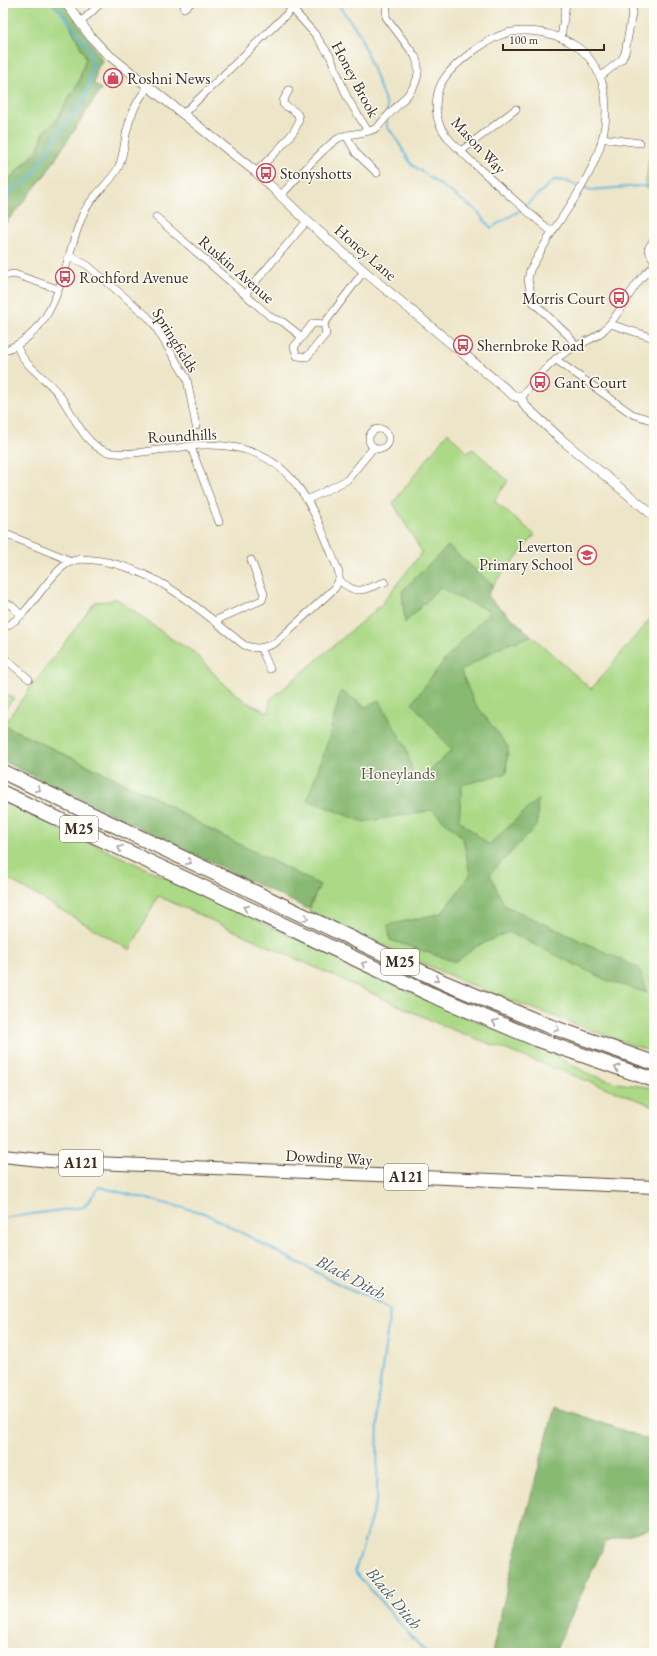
<svg xmlns="http://www.w3.org/2000/svg" width="657" height="1656" font-family="'EB Garamond',serif">
	<rect width="100%" height="100%" fill="#fdfcf7"/>
	<filter id="ink" filterUnits="userSpaceOnUse"><feTurbulence type="fractalNoise" baseFrequency=".025" numOctaves="2"/><feDisplacementMap in="SourceGraphic" scale="8" xChannelSelector="R" yChannelSelector="G"/><feConvolveMatrix kernelMatrix="1 2 1 2 8 2 1 2 1" color-interpolation-filters="sRGB"/></filter>
	<filter id="wash" filterUnits="userSpaceOnUse"><feTurbulence type="fractalNoise" baseFrequency=".012" numOctaves="4" result="noise"/><feDisplacementMap in="SourceGraphic" scale="16" xChannelSelector="R" yChannelSelector="G"/><feGaussianBlur stdDeviation="0.9" result="paint"/><feColorMatrix in="noise" values="0 0 0 0 0 0 0 0 0 0 0 0 0 0 0 0 0 1.4 0 .05"/><feComposite in="paint" operator="in"/></filter>
	<g filter="url(#wash)">
		<rect width="100%" height="100%" fill="#ede5c7"/>
		<!-- green -->
		<g fill="#abd986" stroke="#738252">
			<polygon points="3,3 51,3 66,17 86,58 79,81 56,121 45,130 36,152 3,185"/>
			<polygon points="654,123 654,189 645,188"/>
			<polygon points="448,432 450,435 468,453 473,449 508,481 494,501 535,535 493,585 487,596 591,689 654,614 654,1053 482,990 309,911 319,885 207,828 154,797 3,725 95,602 109,601 116,598 170,638 194,652 221,681 246,702 269,713 270,700 380,606 422,552 393,503"/>
			<polygon points="3,693 14,698 3,711"/>
			<polygon points="3,802 454,1012 537,1046 587,1073 617,1083 654,1088 654,1106 448,1028 158,896 130,950 3,876"/>
		</g>
		<!-- forest -->
		<g fill="#88b973" stroke="#627248">
			<polygon points="51,3 63,3 98,53 102,61 97,69 94,84 101,89 45,175 3,227 3,185 38,152 45,130 56,121 79,81 86,58 66,17"/>
			<polygon points="448,546 493,585 487,596 531,636 500,647 461,671 474,702 508,747 506,773 462,785 459,820 489,845 538,799 537,825 490,874 504,905 639,968 647,993 606,980 509,932 477,946 456,962 390,940 388,925 442,913 470,875 463,838 432,810 364,822 307,800 327,744 341,691 366,707 379,700 406,748 416,784 452,750 412,703 443,662 490,611 453,595 440,587 405,623 402,591"/>
			<polygon points="3,725 154,797 207,828 320,885 308,909 3,761"/>
			<polygon points="555,1407 654,1441 654,1527 606,1541 554,1653 492,1653 510,1574"/>
		</g>
		<g fill="none" stroke-linecap="round" stroke-linejoin="round">
			<!-- stream -->
			<g stroke="#62b8df" stroke-width="2">
				<polyline points="337,3 359,33 387,106 387,114"/>
				<polyline points="387,119 387,127 394,135 411,164 477,211 491,228 522,209"/>
				<polyline points="584,187 590,190 654,185"/>
				<polyline points="3,205 14,187 29,180 58,133 83,103 89,85 93,66 89,49 54,3"/>
				<polyline points="525,206 554,180 566,181 580,186"/>
				<polyline points="3,1218 84,1207 99,1187 204,1213 390,1311 378,1398 377,1498 355,1572 426,1653"/>
			</g>
		</g>
	</g>
	<g filter="url(#ink)">
		<g fill="none" stroke-linecap="round" stroke-linejoin="round">
			<defs>
				<g id="minor">
					<polyline points="287,3 314,33 330,56 348,99 368,131"/>
					<polyline points="184,8 191,3"/>
					<polyline points="81,22 101,3"/>
					<polyline points="561,38 566,3"/>
					<polyline points="600,77 622,59 625,53 633,8"/>
					<polyline points="183,114 292,9"/>
					<polyline points="346,135 356,153 377,173"/>
					<polyline points="602,138 640,143"/>
					<polyline points="461,151 516,109"/>
					<path d="M 256,172 C 265,162 305,128 298,115 C 295,110 288,108 283,104 L 283,101 L 289,90"/>
					<path d="M 281,195 C 295,181 324,146 339,138 C 351,132 367,135 378,127 C 394,104 429,88 415,56 L 386,17 L 387,3"/>
					<polyline points="156,217 272,318 283,322 302,337"/>
					<path d="M 552,232 C 581,190 617,140 603,85 C 598,70 590,55 576,46 C 557,34 535,29 512,32 C 491,35 450,65 441,84 C 435,96 435,112 439,123 C 445,138 459,149 470,160 C 497,185 524,209 552,232 L 530,270 L 528,280 L 533,302 L 569,336 L 576,346"/>
					<polyline points="654,239 648,249 654,261"/>
					<polyline points="69,256 87,265 147,316 153,323 187,379 196,426"/>
					<polyline points="3,276 14,274 58,289"/>
					<polyline points="245,294 307,221"/>
					<polyline points="324,324 313,323 294,347 297,356 307,357 326,334 324,324 364,271"/>
					<polyline points="610,324 654,338"/>
					<path d="M 3,351 C 62,331 62,261 84,212 C 92,195 112,182 119,166 C 124,154 124,142 127,130 C 130,116 138,97 149,87"/>
					<polyline points="555,359 632,414 654,421"/>
					<path d="M 521,398 C 536,379 550,361 571,349 C 582,342 596,339 605,329 C 624,310 632,282 654,266"/>
					<circle cx="379" cy="439" r="10"/>
					<polyline points="191,447 219,522"/>
					<polyline points="307,500 347,480 374,447"/>
					<polyline points="3,533 62,557 70,562"/>
					<path d="M 339,580 C 359,597 362,589 385,582"/>
					<polyline points="3,602 12,606 20,614"/>
					<polyline points="214,621 262,600 264,594 251,560"/>
					<path d="M 3,628 C 30,616 42,582 65,565 C 76,557 89,559 101,561 C 158,570 200,610 244,645 C 256,650 264,648 275,643 L 335,588 L 339,580 L 339,573 C 312,503 292,443 204,445 C 192,445 180,448 168,449 C 150,450 122,457 105,451 C 83,443 73,413 60,396 C 47,377 25,369 17,346"/>
					<polyline points="261,648 270,669"/>
					<polyline points="3,657 29,679"/>
				</g>
				<polyline id="tertiary" points="66,3 91,37 105,52 256,172 307,221 364,271 514,396 521,398 525,406 562,440 654,516"/>
				<polyline id="primary" points="3,1156 49,1161 654,1187"/>
				<g id="motorway">
					<polyline points="3,772 445,983 544,1024 654,1063"/>
					<polyline points="3,793 432,995 536,1039 654,1080"/>
				</g>
			</defs>
			<!-- minor casing -->
			<use href="#minor" stroke="#564637" stroke-width="8"/>
			<!-- tertiary casing -->
			<use href="#tertiary" stroke="#564637" stroke-width="10"/>
			<!-- primary casing -->
			<use href="#primary" stroke="#564637" stroke-width="14"/>
			<!-- motorway casing -->
			<use href="#motorway" stroke="#564637" stroke-width="16"/>
			<!-- minor -->
			<use href="#minor" stroke="#fff" stroke-width="7"/>
			<!-- tertiary -->
			<use href="#tertiary" stroke="#fff" stroke-width="9"/>
			<!-- primary -->
			<use href="#primary" stroke="#fff" stroke-width="12"/>
			<!-- motorway -->
			<use href="#motorway" stroke="#fff" stroke-width="14"/>
		</g>
		<!-- one-way arrows -->
		<defs><path id="oneway-chevron" d="M-2-3.5L2.5 0L-2 3.5" fill="none" stroke-width="1.6" stroke-linecap="round" stroke-linejoin="round"/></defs>
		<g stroke="#a79f9a">
			<use href="#oneway-chevron" transform="translate(38 789) rotate(26)"/>
			<use href="#oneway-chevron" transform="translate(120 848) rotate(-155)"/>
			<use href="#oneway-chevron" transform="translate(189 862) rotate(26)"/>
			<use href="#oneway-chevron" transform="translate(246 908) rotate(-154)"/>
			<use href="#oneway-chevron" transform="translate(306 918) rotate(25)"/>
			<use href="#oneway-chevron" transform="translate(364 964) rotate(-155)"/>
			<use href="#oneway-chevron" transform="translate(437 979) rotate(25)"/>
			<use href="#oneway-chevron" transform="translate(495 1022) rotate(-157)"/>
			<use href="#oneway-chevron" transform="translate(557 1029) rotate(20)"/>
			<use href="#oneway-chevron" transform="translate(617 1068) rotate(-161)"/>
		</g>
	</g>
	<!-- icons -->
	<defs>
		<symbol id="shop-ring" viewBox="-11 -11 22 22"><circle r="9.5" fill="#fdfcf7" stroke="#d1495b" stroke-width="1.5"/><path d="M-5-2.5h2.3a2.7 3.5 0 0 1 5.4 0H5L5.5 6h-11ZM-1.5-2.5h3a1.5 2.3 0 0 0-3 0Z" fill="#d1495b"/></symbol>
		<symbol id="bus-ring" viewBox="-11 -11 22 22"><circle r="9.5" fill="#fdfcf7" stroke="#d1495b" stroke-width="1.5"/><path d="M-5-6H5V4H4V6H2V4H-2V6H-4V4H-5ZM-3.5-4V0h7V-4ZM-3.5 1.2v1.5H-2V1.2ZM2 1.2v1.5H3.5V1.2Z" fill="#d1495b"/></symbol>
		<symbol id="school-ring" viewBox="-11 -11 22 22"><circle r="9.5" fill="#fdfcf7" stroke="#d1495b" stroke-width="1.5"/><path d="M0-5L7-2L0 1L-7-2ZM-4 1L0 2.5L4 1V4Q0 6-4 4Z" fill="#d1495b"/></symbol>
	</defs>
	<g fill-rule="evenodd">
		<use href="#shop-ring" x="102" y="67" width="22" height="22"/>
		<use href="#bus-ring" x="255" y="162" width="22" height="22"/>
		<use href="#bus-ring" x="54" y="266" width="22" height="22"/>
		<use href="#bus-ring" x="608" y="287" width="22" height="22"/>
		<use href="#bus-ring" x="452" y="334" width="22" height="22"/>
		<use href="#bus-ring" x="529" y="371" width="22" height="22"/>
		<use href="#school-ring" x="576" y="544" width="22" height="22"/>
	</g>
	<g text-anchor="middle" stroke-width="3" stroke-linejoin="round" paint-order="stroke">
		<!-- shield labels -->
		<g fill="#fdfcf7" stroke="#75695f" stroke-width="1">
			<rect x="60" y="816" width="38" height="26" rx="3"/>
			<rect x="381" y="949" width="38" height="26" rx="3"/>
			<rect x="59" y="1150" width="44" height="26" rx="3"/>
			<rect x="384" y="1164" width="44" height="26" rx="3"/>
		</g>
		<g font-size="15" font-weight="bold" fill="#3b2a1e">
			<text x="79" y="834">M25</text>
			<text x="400" y="967">M25</text>
			<text x="81" y="1168">A121</text>
			<text x="406" y="1182">A121</text>
		</g>
		<!-- poi labels -->
		<g font-size="16" fill="#3b2a1e" stroke="#fdfcf7" text-anchor="start">
			<text x="127" y="84">Roshni News</text>
			<text x="280" y="179">Stonyshotts</text>
			<text x="79" y="283">Rochford Avenue</text>
			<text x="605" y="304" text-anchor="end">Morris Court</text>
			<text x="477" y="351">Shernbroke Road</text>
			<text x="554" y="388">Gant Court</text>
			<text x="573" y="552" text-anchor="end">Leverton<tspan x="573" dy="18">Primary School</tspan></text>
		</g>
		<!-- street labels -->
		<g font-size="16" fill="#3b2a1e" stroke="#fdfcf7">
			<text transform="translate(356 79) rotate(62)" y="6">Honey Brook</text>
			<text transform="translate(479 145) rotate(47)" y="6">Mason Way</text>
			<text transform="translate(366 252) rotate(41)" y="6">Honey Lane</text>
			<text transform="translate(237 269) rotate(41)" y="6">Ruskin Avenue</text>
			<text transform="translate(176 340) rotate(58)" y="6">Springfields</text>
			<text transform="translate(182 435) rotate(-3)" y="6">Roundhills</text>
			<text transform="translate(329 1157) rotate(3)" y="6">Dowding Way</text>
		</g>
		<!-- park labels -->
		<g font-size="16" fill="#575638" stroke="#fdfcf7">
			<text x="398" y="779">Honeylands</text>
		</g>
		<!-- water labels -->
		<g font-size="17" font-style="italic" fill="#495c62" stroke="#fdfcf7">
			<text transform="translate(351 1277) rotate(28)" y="6">Black Ditch</text>
			<text transform="translate(394 1598) rotate(50)" y="6">Black Ditch</text>
		</g>
	</g>
	<!-- margin -->
	<rect width="657" height="1656" fill="none" stroke="#fdfcf7" stroke-width="16"/>
	<!-- scale -->
	<path d="M503 44v6h101v-6" fill="none" stroke="#3b2a1e" stroke-width="2"/>
	<text x="509" y="44" font-size="12" fill="#3b2a1e" stroke="#fdfcf7" stroke-width="3" paint-order="stroke">100 m</text>
</svg>
